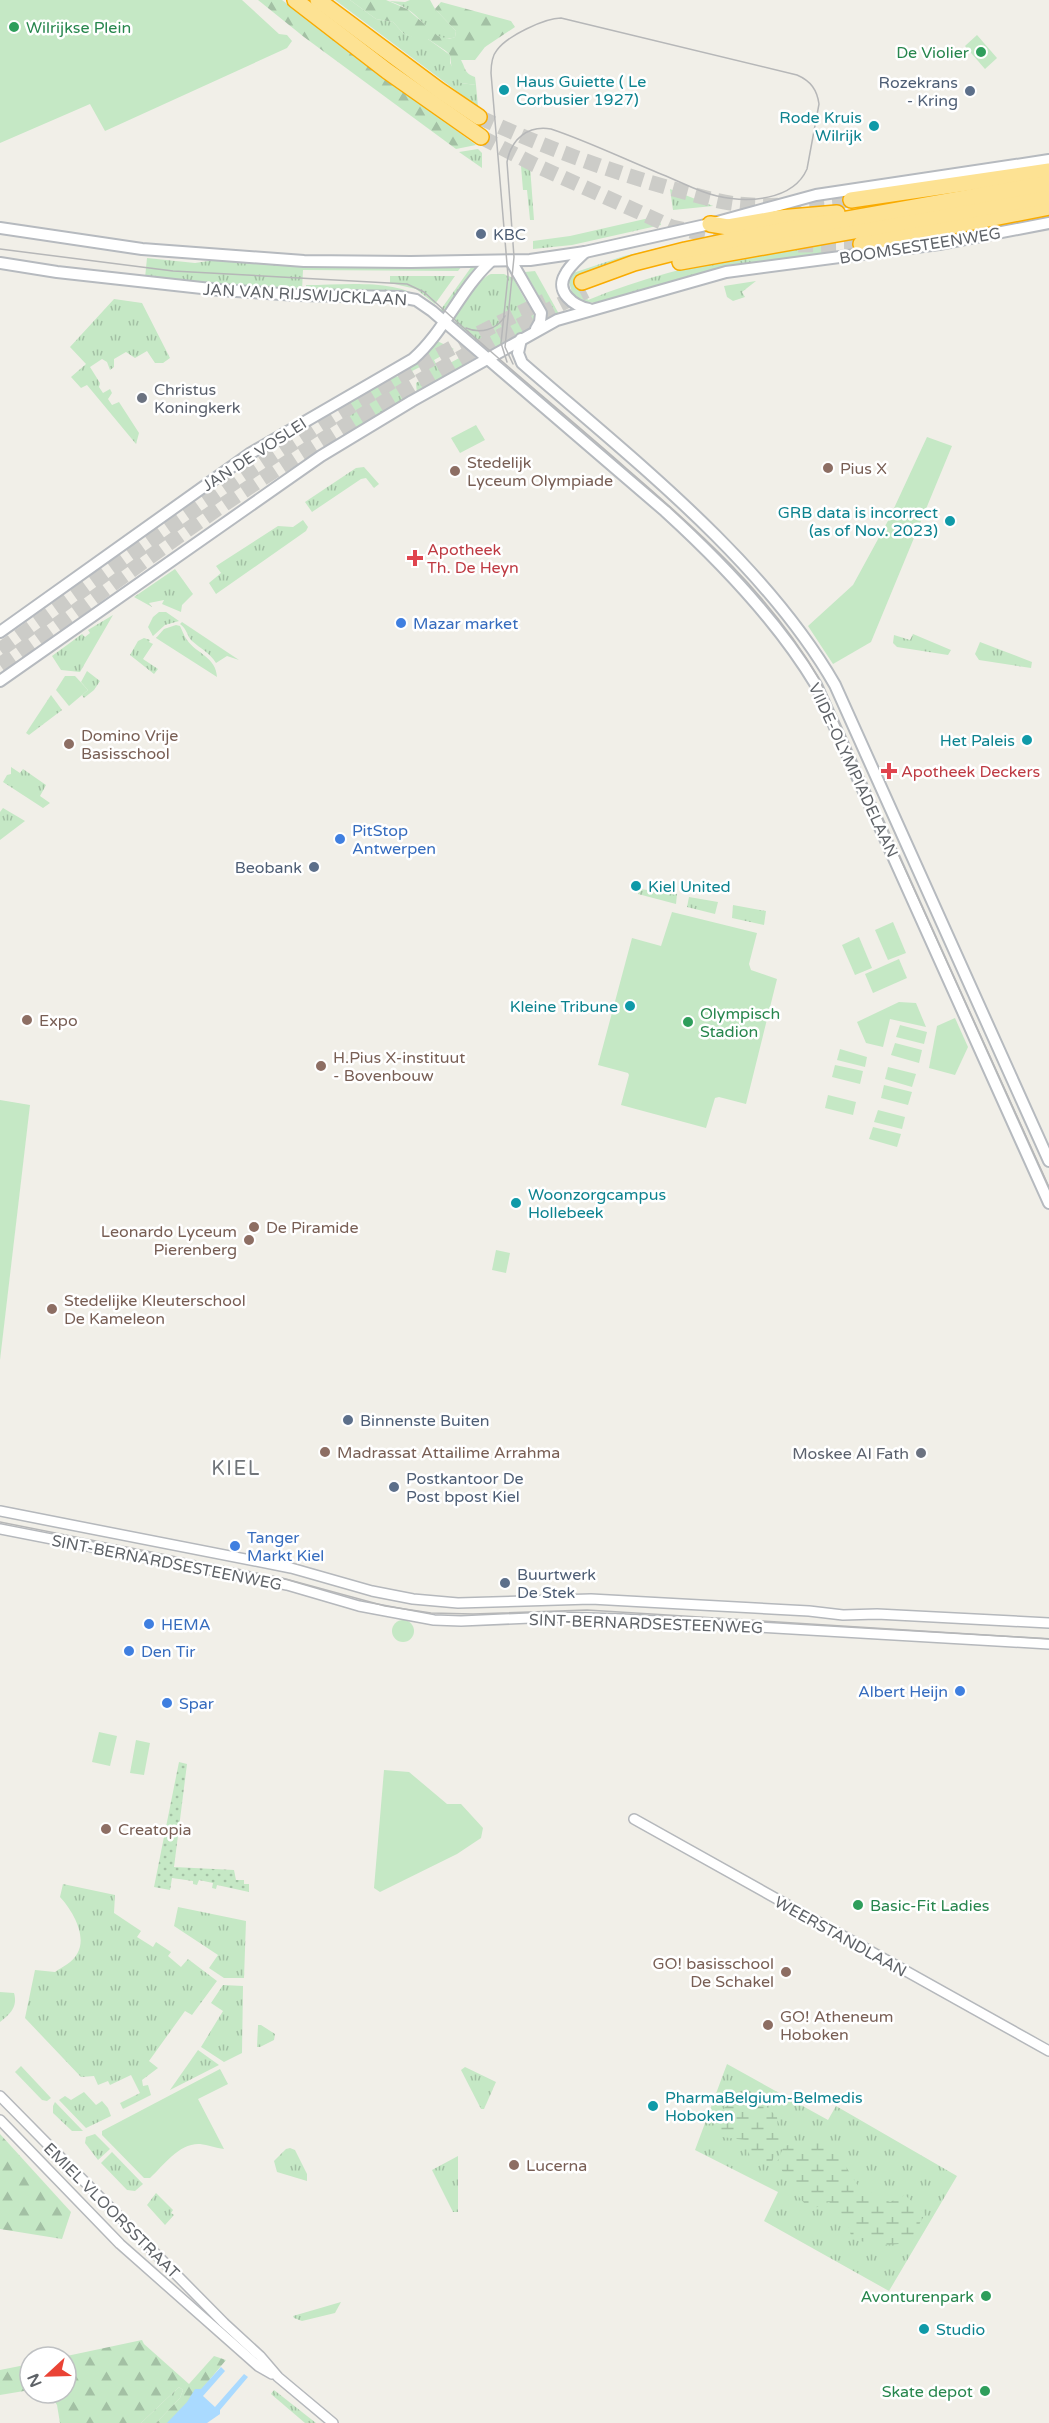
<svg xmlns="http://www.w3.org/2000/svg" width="1049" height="2423" font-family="'Varela Round',sans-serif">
	<defs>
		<pattern id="grass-tufts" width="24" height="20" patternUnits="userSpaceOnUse" patternTransform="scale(1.5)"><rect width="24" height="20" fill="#c5e8c5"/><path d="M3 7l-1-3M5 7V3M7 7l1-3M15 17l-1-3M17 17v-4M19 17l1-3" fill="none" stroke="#a3c0a4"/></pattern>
		<pattern id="forest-firs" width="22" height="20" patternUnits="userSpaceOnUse" patternTransform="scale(1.5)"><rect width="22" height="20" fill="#c5e8c5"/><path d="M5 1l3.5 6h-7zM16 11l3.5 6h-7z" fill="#a3c0a4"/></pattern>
		<pattern id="wetland-marsh" width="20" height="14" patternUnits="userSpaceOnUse" patternTransform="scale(1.5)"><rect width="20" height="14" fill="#c5e8c5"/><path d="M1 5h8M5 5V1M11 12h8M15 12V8" fill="none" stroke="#a3c0a4"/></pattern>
		<pattern id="garden-dots" width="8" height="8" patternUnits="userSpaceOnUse" patternTransform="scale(1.5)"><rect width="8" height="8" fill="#c5e8c5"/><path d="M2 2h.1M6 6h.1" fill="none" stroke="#a3c0a4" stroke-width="1.8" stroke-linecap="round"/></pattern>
	</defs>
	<rect width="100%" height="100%" fill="#f1efe8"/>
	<!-- grass -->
	<g fill="url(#grass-tufts)">
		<polygon points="335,0 350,0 376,19 393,22 403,33 419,39 428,39 450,55 450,63 461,83 476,85 478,107"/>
		<path d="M 410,0 L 430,0 L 435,9 L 456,31 L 455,37 C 436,46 422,17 407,9 C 401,5 395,3 389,1 L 405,2 Z"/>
		<polygon points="478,149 482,153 482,168 459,152"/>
		<polygon points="521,166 530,166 534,220 530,220 527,190 523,190"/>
		<polygon points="670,189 713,206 673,210"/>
		<polygon points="658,216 661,225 572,245 533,249 533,241 570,236"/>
		<path d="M 750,227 L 579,279 L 588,300 C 669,267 747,254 832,239 L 834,255 L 602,302 L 585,303 L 576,298 L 572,293 L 569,282 L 573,273 L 624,256 Z"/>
		<polygon points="147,258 195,263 215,260 302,265 462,266 458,271 303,270 302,290 145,278"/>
		<polygon points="472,266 478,266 443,315 439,312"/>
		<polygon points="535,271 559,314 551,317 525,272"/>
		<path d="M 491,274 L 504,274 L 513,278 L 534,316 L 534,321 L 528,329 L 491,350 L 483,348 L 457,325 C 455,321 454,320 455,316 C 458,306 481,277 491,274 Z"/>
		<polygon points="390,276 455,276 435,304 416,289 390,283"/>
		<polygon points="756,281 742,292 745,297 733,301 727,297 724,286"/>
		<path d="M 306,285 C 343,285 395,278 426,300 L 306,290 Z"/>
		<polygon points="114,299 142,303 170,358 163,363 155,363 147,351 135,358 126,352 114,359 114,367 110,370 107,362 102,359 90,367 100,383 99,387 103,393 110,389 112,393 108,399 112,405 119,402 139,433 136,444 87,385 81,388 71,377 86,364 70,347"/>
		<polygon points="435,340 454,349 434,360 439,369 461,357 467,365 417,394 416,383 431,374 426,364 412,371 415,376 414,377 404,369"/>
		<path d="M 395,376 C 406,377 411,386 408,397 L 357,429 L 342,405 Z"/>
		<polygon points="364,467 379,484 374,488 366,478 361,479 312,512 305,502 356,468"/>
		<polygon points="303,520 308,527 306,531 216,594 209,583 221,573 216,566 278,526 293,527"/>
		<polygon points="175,569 193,594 182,605 181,612 162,604 164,600 149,603 152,607 134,597"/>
		<polygon points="159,612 166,612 179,621 165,625 153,636 148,627 153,617"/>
		<polygon points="113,615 80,672 61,670 52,656 82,634 85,637 90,633 88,630"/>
		<path d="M 182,622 L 239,660 L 227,656 L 216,663 C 210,653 201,649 192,641 C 187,636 187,629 180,624 Z"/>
		<path d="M 176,625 L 180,626 C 182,630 184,636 187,640 C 197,654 216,657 217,677 L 156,638 L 164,629 Z"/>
		<polygon points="913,634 951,650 948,655 897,647 893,643 894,635 910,640"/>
		<polygon points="144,638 150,640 149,642 153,644 143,659 158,669 154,674 130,655 138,641"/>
		<polygon points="980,642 1032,662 1031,668 979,660 975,654"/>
		<polygon points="87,671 100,681 94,690 84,698 82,695 88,690 81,682"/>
		<polygon points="51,695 62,710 29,735 26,733"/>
		<polygon points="11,767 20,773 23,769 46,785 40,796 50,803 43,808 3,782 7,775 11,774"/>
		<polygon points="3,808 25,821 0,840 0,812"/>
		<polygon points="640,889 677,894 676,904 638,894"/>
		<polygon points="689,897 718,902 715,914 687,907"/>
		<polygon points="733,905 766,911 764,925 732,918"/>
		<path d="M 63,1884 L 115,1895 L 114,1913 L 141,1931 L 137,1937 L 153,1947 L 156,1942 L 171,1952 L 168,1956 L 181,1967 L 188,1959 L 217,1981 L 192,2015 L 185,2011 L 149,2061 L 158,2068 L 142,2080 L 143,2086 L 148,2085 L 151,2095 L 123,2109 L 120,2103 L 140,2093 L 131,2075 L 110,2085 L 108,2081 L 98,2085 L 94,2076 L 81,2077 L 25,2018 L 35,1970 L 55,1972 C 62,1967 73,1962 77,1954 C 88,1936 72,1910 60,1897 Z"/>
		<polygon points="178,1907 246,1921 244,1978 224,1978 209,1968 218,1955 174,1926"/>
		<polygon points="223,1985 243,1986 242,2053 224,2062 201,2047 223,2011 211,2003"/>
		<path d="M 0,1992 L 14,1993 C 18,2007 10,2014 0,2022 Z"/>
		<polygon points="258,2025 261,2025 275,2034 274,2040 260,2047 257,2047"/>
		<polygon points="198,2050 219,2065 170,2090"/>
		<polygon points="727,2064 828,2120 836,2106 957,2176 889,2291 764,2221 778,2192 695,2150"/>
		<polygon points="21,2066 51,2098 47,2101 42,2100 15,2072"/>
		<polygon points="465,2067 496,2082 484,2109 481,2109 461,2070"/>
		<polygon points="84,2092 96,2105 102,2101 108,2108 111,2116 86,2128 59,2100 65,2096 71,2100"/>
		<polygon points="55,2102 83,2131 72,2131 53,2113 53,2106"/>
		<polygon points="95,2134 110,2149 98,2160 85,2143 86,2137"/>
		<polygon points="290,2148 295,2150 307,2174 307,2181 277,2172 274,2161 286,2149"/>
		<polygon points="112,2152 143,2184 135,2191 127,2190 101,2163"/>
		<polygon points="458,2156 458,2212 453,2212 432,2170"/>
		<polygon points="156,2193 173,2210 171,2213 174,2215 165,2225 147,2205"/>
		<polygon points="341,2302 335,2313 302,2321 294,2318 293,2316"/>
		<polygon points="179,2387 183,2390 180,2398 156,2423 141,2423"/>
		<polygon points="274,2390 316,2423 305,2423 271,2394"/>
	</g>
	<!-- forest -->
	<g fill="url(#forest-firs)">
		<polygon points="258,0 282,0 476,145 456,149 304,37"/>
		<path d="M 350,0 L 386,0 L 407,9 L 438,36 L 449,39 L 455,37 L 456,31 L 435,9 L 441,2 L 511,21 L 515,27 L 485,47 L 475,60 L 461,60 C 466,69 464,73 475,77 L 476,85 L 461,83 L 452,71 L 450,55 L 446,51 L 428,39 L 419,40 L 403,33 L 393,22 L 376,19 Z"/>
		<polygon points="0,2134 71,2212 62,2239 0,2229"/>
		<polygon points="142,2340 144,2344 189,2384 214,2356 226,2360 201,2390 177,2423 156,2423 180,2398 183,2390 179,2387 141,2423 60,2423 57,2405 49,2393 66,2393 66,2357 62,2357"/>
		<polygon points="30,2364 30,2390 0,2395 0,2370"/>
	</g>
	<!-- wetland -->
	<g fill="url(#wetland-marsh)">
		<polygon points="740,2093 756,2096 777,2117 779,2143 772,2162 751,2160 745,2140 722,2137 716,2116"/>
		<path d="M 816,2139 L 838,2154 L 858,2186 L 890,2202 L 905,2195 L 925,2214 L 910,2241 C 890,2248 873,2244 852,2239 L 846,2218 L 829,2202 L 810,2210 L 794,2191 L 777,2162 L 784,2146 Z"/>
	</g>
	<!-- park -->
	<g fill="#c5e8c5">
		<polygon points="0,0 242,0 279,34 287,35 292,41 287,48 105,131 90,104 0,143"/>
		<polygon points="977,35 997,58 985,69 965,46"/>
		<polygon points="476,425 485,440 460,453 451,438"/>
		<polygon points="927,437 952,446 871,642 833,664 808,626 853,585 889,519"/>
		<polygon points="65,676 75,676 88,690 69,706 56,690"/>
		<polygon points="672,912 757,933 749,964 751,970 777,979 746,1104 719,1097 715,1098 706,1128 621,1105 629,1075 628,1073 598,1065 632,938 661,946"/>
		<polygon points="893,922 906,953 888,960 875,930"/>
		<polygon points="859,937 872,968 855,975 842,945"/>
		<polygon points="899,959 907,978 873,993 865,974"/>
		<polygon points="899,1002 916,1003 926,1027 890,1019 883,1047 866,1043 857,1022"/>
		<polygon points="955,1018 968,1047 955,1075 929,1068 937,1026"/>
		<polygon points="900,1025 927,1032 924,1044 896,1037"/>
		<polygon points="895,1043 922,1050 919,1063 891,1055"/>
		<polygon points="840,1049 867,1057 865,1067 837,1060"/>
		<polygon points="835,1065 863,1071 860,1084 832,1077"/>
		<polygon points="888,1067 916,1074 912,1087 885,1079"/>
		<polygon points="884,1085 912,1092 908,1105 881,1098"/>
		<polygon points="828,1095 856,1102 853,1115 825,1108"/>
		<polygon points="0,1100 30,1105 0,1360"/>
		<polygon points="878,1110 905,1117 902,1129 874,1122"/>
		<polygon points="873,1127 901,1134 897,1147 869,1139"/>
		<polygon points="496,1250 510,1253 506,1273 492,1270"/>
		<circle cx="403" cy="1631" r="11"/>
		<polygon points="99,1732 117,1736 110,1766 92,1762"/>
		<polygon points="136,1740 150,1743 144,1775 130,1773"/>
		<polygon points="384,1770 409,1772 447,1804 461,1804 483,1828 481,1838 457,1854 380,1892 374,1888"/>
		<path d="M 220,2069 L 228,2084 L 198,2099 L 224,2149 C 216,2148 208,2145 200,2144 C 179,2143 164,2165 150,2178 L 144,2178 L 102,2135 L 102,2131 Z"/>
	</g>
	<!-- garden -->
	<polygon fill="url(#garden-dots)" points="179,1762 187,1764 174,1867 234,1870 236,1880 244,1880 244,1884 249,1884 249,1892 217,1885 216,1889 212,1888 213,1883 199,1880 197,1885 193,1884 193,1881 172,1878 170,1890 154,1887"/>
	<!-- water -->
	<polygon fill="#aadaff" points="221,2367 225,2371 203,2396 215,2407 244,2374 248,2377 220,2410 220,2414 207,2423 167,2423 187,2402 195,2389 201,2389"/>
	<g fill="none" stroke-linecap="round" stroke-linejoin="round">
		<!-- motorway-tunnel -->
		<g stroke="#ccccc8" stroke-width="15" stroke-dasharray="15 8" stroke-linecap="butt">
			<path d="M 479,117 C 542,146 600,168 666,187 C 689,193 713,201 737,204 C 775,208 814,203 851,200"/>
			<polyline points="481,137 535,165 672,227 732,240"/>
			<polyline points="798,245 861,244"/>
			<path d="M 0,650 C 175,524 348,392 545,301"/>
			<path d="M 0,665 C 91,602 178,533 271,473 C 372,406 478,346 586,291"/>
		</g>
		<defs>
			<g id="tertiary">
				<polyline points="0,1511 291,1568 372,1591 413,1599 458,1603 591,1599 809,1611 843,1615 877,1614 1049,1623"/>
				<polyline points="0,1529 287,1585 359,1606 434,1620 461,1621 553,1617 622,1619 1049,1644"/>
				<polyline points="634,1819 1049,2051"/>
				<polyline points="0,2096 224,2323 260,2356 278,2377 333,2423"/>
				<polyline points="0,2120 120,2244 258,2366 272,2374"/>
			</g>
			<g id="secondary">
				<polyline points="0,228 142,249 304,261 411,262 530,260 585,252 710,224 816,195 1049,160"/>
				<path d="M 585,252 C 578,259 569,266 565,275 C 555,292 574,306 589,309"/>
				<polyline points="511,261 541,313 540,322 536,329"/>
				<path d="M 0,263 L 57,272 L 220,290 L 298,295 L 400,297 L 416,300 L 432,311 L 665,511 C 721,562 777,620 816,685 L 1049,1203"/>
				<path d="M 521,339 L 518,353 L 522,363 C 630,457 763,560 835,685 L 1049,1161"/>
				<path d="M 0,632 L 251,453 L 413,359 C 444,332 460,290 490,262"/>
				<polyline points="0,681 321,456 412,401 557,320 726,272 939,244 1049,223"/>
			</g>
			<g id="motorway">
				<polyline points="295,0 387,71 481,137"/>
				<polyline points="318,0 439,90 479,117"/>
				<polyline points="851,200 1049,171"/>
				<polyline points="710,224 728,227 779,218 837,213"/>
				<polyline points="861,244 1049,207"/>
				<polyline points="680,262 1049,196"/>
				<polyline points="582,282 634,263 685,250 751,236 1049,183"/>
			</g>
		</defs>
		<!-- tertiary casing -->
		<use href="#tertiary" stroke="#b5b8bc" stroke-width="12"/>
		<!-- secondary casing -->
		<use href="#secondary" stroke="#b6babf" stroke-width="14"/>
		<!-- motorway casing -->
		<use href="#motorway" stroke="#f9ab00" stroke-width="18"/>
		<!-- tertiary -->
		<use href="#tertiary" stroke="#fff" stroke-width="9"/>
		<!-- secondary -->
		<use href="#secondary" stroke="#fff" stroke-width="10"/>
		<!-- motorway -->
		<use href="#motorway" stroke="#fde293" stroke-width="15"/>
		<!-- tram -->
		<g stroke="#b6b7b8" stroke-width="1.5">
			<path d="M 0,249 L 173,271 L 407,284 L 424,292 C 490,353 560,410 627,469 C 698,530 770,595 818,677 L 1049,1187"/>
			<path d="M 466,328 C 480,334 497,330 505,316"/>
			<path d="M 507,362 L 501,343 L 508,276 L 491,73 C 491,65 492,56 497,50 C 507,36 545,18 561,18 L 797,75 C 811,81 817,90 819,104 L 807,169 C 793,201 747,203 717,196 C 699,192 683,183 666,176 C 628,161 590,142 551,129 C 528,125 511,139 507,162 L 514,257 L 505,347 L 513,364"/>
			<polyline points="0,1522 282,1578 385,1606 431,1613 473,1614 587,1610 1049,1639"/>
		</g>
	</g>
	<!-- markers -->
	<g fill="#2e9e5b" stroke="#fff" stroke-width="2">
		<circle cx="14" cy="27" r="6"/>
		<circle cx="981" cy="52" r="6"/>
		<circle cx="688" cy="1022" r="6"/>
		<circle cx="858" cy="1905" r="6"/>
		<circle cx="986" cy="2296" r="6"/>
		<circle cx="985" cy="2391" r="6"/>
	</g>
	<g fill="#0f9aa8" stroke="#fff" stroke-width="2">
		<circle cx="504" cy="90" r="6"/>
		<circle cx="874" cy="126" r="6"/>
		<circle cx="950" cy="521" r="6"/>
		<circle cx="1027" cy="740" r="6"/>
		<circle cx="636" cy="886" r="6"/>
		<circle cx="630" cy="1006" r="6"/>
		<circle cx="516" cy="1203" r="6"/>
		<circle cx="653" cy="2106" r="6"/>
		<circle cx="924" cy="2329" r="6"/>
	</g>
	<g fill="#5c6f8a" stroke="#fff" stroke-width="2">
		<circle cx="970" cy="91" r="6"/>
		<circle cx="481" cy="234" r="6"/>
		<circle cx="314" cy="867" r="6"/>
		<circle cx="348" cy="1420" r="6"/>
		<circle cx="394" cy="1487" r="6"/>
		<circle cx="505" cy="1583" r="6"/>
	</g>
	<g fill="#6b7280" stroke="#fff" stroke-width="2">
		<circle cx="142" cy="398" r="6"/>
		<circle cx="921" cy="1453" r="6"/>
	</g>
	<g fill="#8d6e63" stroke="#fff" stroke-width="2">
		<circle cx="828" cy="468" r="6"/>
		<circle cx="455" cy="471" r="6"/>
		<circle cx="69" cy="744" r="6"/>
		<circle cx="27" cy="1020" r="6"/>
		<circle cx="321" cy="1066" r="6"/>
		<circle cx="254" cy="1227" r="6"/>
		<circle cx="249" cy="1240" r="6"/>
		<circle cx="52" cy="1309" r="6"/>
		<circle cx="325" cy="1452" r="6"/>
		<circle cx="106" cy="1829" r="6"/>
		<circle cx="786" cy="1972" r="6"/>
		<circle cx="768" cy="2025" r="6"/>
		<circle cx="514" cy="2165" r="6"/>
	</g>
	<g fill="#e0444e" stroke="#fff" stroke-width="2">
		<path d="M412 549h6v6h6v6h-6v6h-6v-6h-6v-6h6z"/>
		<path d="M886 762h6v6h6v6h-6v6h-6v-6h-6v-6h6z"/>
	</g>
	<g fill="#3f7fe0" stroke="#fff" stroke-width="2">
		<circle cx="401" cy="623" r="6"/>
		<circle cx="340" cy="839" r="6"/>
		<circle cx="235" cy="1546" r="6"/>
		<circle cx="149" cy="1624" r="6"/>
		<circle cx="129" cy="1651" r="6"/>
		<circle cx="960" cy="1691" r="6"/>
		<circle cx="167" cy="1703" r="6"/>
	</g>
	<g text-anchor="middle" stroke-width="5" stroke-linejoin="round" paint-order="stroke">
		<!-- leisure labels -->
		<g font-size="16" fill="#27864d" stroke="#fff" text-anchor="start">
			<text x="26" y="33">Wilrijkse Plein</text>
			<text x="969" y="58" text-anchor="end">De Violier</text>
			<text x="700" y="1019">Olympisch<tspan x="700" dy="18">Stadion</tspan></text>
			<text x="870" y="1911">Basic-Fit Ladies</text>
			<text x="974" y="2302" text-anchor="end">Avonturenpark</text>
			<text x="973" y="2397" text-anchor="end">Skate depot</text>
		</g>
		<!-- culture labels -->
		<g font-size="16" fill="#0d838f" stroke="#fff" text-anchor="start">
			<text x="516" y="87">Haus Guiette ( Le<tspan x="516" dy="18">Corbusier 1927)</tspan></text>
			<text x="862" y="123" text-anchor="end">Rode Kruis<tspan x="862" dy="18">Wilrijk</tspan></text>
			<text x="938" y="518" text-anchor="end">GRB data is incorrect<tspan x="938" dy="18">(as of Nov. 2023)</tspan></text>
			<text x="1015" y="746" text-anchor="end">Het Paleis</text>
			<text x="648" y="892">Kiel United</text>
			<text x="618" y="1012" text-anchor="end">Kleine Tribune</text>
			<text x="528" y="1200">Woonzorgcampus<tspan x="528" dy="18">Hollebeek</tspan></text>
			<text x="665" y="2103">PharmaBelgium-Belmedis<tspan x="665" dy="18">Hoboken</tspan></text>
			<text x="936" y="2335">Studio</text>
		</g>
		<!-- service labels -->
		<g font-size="16" fill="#4e5e75" stroke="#fff" text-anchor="start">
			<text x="958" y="88" text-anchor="end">Rozekrans<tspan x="958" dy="18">- Kring</tspan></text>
			<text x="493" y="240">KBC</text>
			<text x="302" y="873" text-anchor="end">Beobank</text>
			<text x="360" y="1426">Binnenste Buiten</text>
			<text x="406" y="1484">Postkantoor De<tspan x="406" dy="18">Post bpost Kiel</tspan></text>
			<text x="517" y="1580">Buurtwerk<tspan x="517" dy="18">De Stek</tspan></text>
		</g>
		<!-- street labels -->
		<g font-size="16" fill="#5f6368" stroke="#fff">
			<text transform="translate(920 245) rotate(-9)" y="6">BOOMSESTEENWEG</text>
			<text transform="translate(305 294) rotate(3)" y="6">JAN VAN RIJSWIJCKLAAN</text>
			<text transform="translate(254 454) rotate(-33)" y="6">JAN DE VOSLEI</text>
			<text transform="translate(854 770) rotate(65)" y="6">VIIDE-OLYMPIADELAAN</text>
			<text transform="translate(167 1562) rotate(11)" y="6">SINT-BERNARDSESTEENWEG</text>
			<text transform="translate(646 1623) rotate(2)" y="6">SINT-BERNARDSESTEENWEG</text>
			<text transform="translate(841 1936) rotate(29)" y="6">WEERSTANDLAAN</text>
			<text transform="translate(112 2210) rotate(45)" y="6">EMIEL VLOORSSTRAAT</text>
		</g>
		<!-- worship labels -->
		<g font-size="16" fill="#5b616d" stroke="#fff" text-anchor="start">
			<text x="154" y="395">Christus<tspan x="154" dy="18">Koningkerk</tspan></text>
			<text x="909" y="1459" text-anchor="end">Moskee Al Fath</text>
		</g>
		<!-- education labels -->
		<g font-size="16" fill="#785e54" stroke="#fff" text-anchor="start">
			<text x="467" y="468">Stedelijk<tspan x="467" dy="18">Lyceum Olympiade</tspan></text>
			<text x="840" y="474">Pius X</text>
			<text x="81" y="741">Domino Vrije<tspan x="81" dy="18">Basisschool</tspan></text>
			<text x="39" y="1026">Expo</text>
			<text x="333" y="1063">H.Pius X-instituut<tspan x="333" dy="18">- Bovenbouw</tspan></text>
			<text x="266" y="1233">De Piramide</text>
			<text x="237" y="1237" text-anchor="end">Leonardo Lyceum<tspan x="237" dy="18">Pierenberg</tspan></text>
			<text x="64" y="1306">Stedelijke Kleuterschool<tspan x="64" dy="18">De Kameleon</tspan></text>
			<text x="337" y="1458">Madrassat Attailime Arrahma</text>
			<text x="118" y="1835">Creatopia</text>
			<text x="774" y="1969" text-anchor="end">GO! basisschool<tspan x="774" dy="18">De Schakel</tspan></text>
			<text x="780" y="2022">GO! Atheneum<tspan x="780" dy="18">Hoboken</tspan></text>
			<text x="526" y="2171">Lucerna</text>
		</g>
		<!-- health labels -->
		<g font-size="16" fill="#be3a42" stroke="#fff" text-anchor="start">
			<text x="427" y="555">Apotheek<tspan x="427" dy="18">Th. De Heyn</tspan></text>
			<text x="901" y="777">Apotheek Deckers</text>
		</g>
		<!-- shop labels -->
		<g font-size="16" fill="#366cbe" stroke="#fff" text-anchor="start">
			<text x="413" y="629">Mazar market</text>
			<text x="352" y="836">PitStop<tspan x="352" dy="18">Antwerpen</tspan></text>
			<text x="247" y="1543">Tanger<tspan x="247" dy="18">Markt Kiel</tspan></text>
			<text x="161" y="1630">HEMA</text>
			<text x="141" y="1657">Den Tir</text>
			<text x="948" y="1697" text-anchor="end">Albert Heijn</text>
			<text x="179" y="1709">Spar</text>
		</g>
		<!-- quarter labels -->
		<g font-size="20" letter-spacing="1.5" fill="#70757a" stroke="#fff">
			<text x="236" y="1475">KIEL</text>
		</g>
	</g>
	<!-- north arrow -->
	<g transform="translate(48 2375) rotate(248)"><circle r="28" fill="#ffffff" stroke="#bfc1c3" stroke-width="1.5"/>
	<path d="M0-4.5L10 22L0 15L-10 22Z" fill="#ea4335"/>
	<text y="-9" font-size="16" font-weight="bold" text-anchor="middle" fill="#5f6368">N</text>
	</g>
</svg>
